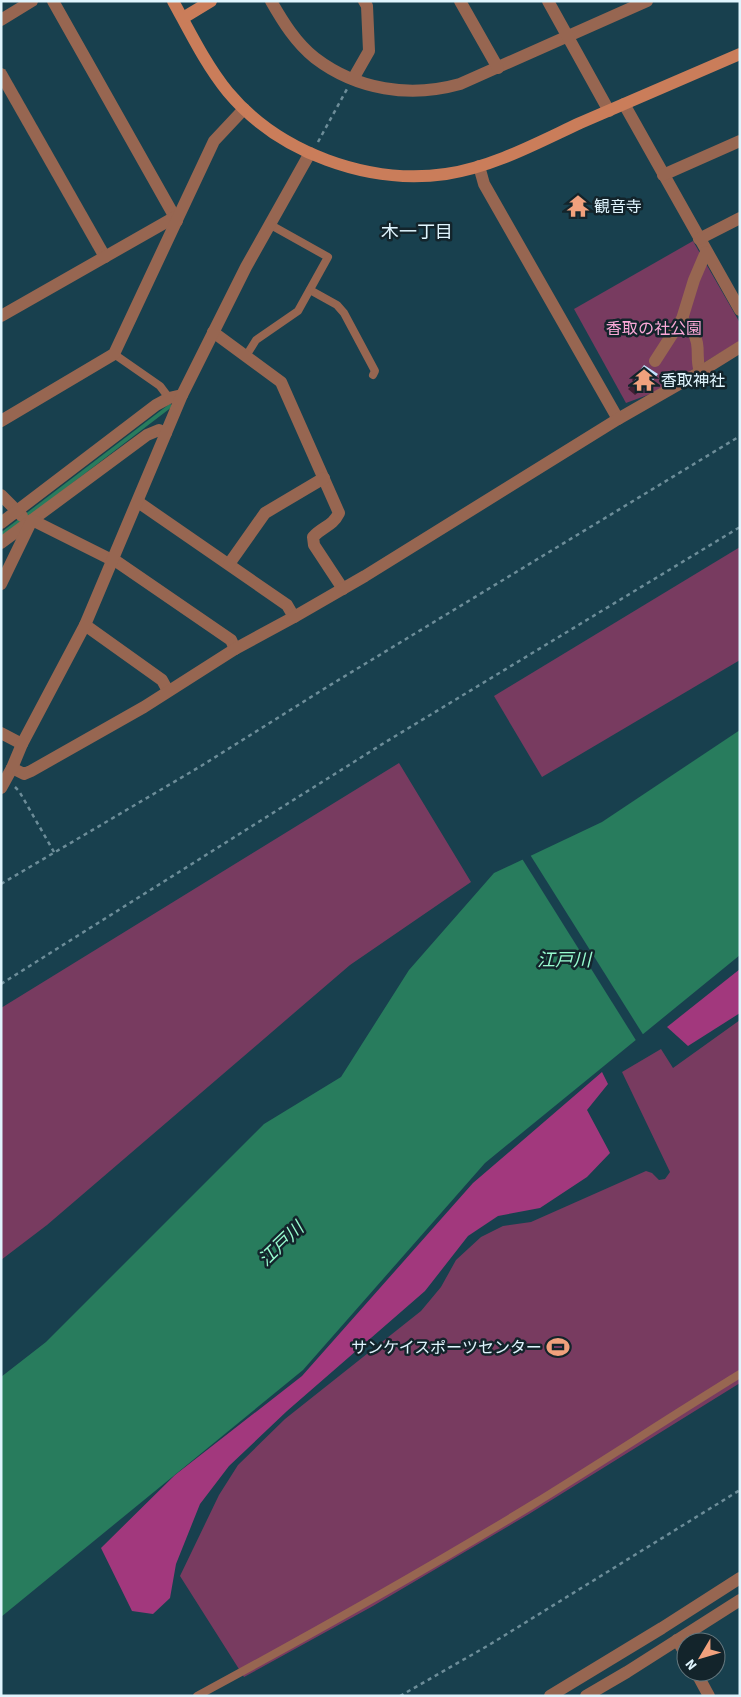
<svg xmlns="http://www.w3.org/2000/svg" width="741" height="1697" font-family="'Source Sans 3','Noto Sans JP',sans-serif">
	<rect width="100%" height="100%" fill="#18404e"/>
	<!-- green -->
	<g fill="#783b60">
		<polygon points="693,241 740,323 740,341 653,393 626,403 574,309"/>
		<polygon points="740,547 740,660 542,777 494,696"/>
		<polygon points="399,763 471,882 350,965 47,1225 1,1260 1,1008"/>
		<polygon points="740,1020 740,1383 529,1514 373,1606 244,1677 180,1576 219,1495 238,1465 285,1419 421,1311 441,1287 456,1260 481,1237 503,1226 531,1222 646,1171 652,1173 659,1180 665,1179 670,1172 622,1072 661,1049 673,1068"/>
	</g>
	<!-- forest -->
	<g fill="#a2387d">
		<polygon points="740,969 740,1013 688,1046 667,1027"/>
		<polygon points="602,1072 608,1084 587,1110 610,1153 587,1177 540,1208 498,1216 468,1236 425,1291 287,1411 229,1466 200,1504 176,1564 170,1598 153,1614 132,1611 101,1548 175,1475 302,1376 473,1183"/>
	</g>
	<!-- water -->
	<polygon fill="#287c5d" points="740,730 740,955 485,1163 303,1370 1,1617 1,1377 46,1342 264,1124 341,1077 409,970 494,873 602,822"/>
	<!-- pier -->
	<polygon fill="#18404e" points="529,853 644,1036 637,1042 521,857"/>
	<!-- shadow -->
	<polygon fill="#0007" points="644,366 649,384 635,395 628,389 634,383 632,380"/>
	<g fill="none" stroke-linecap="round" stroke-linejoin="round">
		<!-- stream -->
		<polyline stroke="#287c5d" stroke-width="4" points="1,535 170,406"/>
	</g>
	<!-- building -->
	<polygon fill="#c3e3fe" points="644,365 658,374 650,384 647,383 641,390 632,383 639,376 637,374"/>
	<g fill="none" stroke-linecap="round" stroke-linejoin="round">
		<!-- path -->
		<g stroke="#6d8d99" stroke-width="2.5" stroke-dasharray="4 4" stroke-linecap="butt">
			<polyline points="318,142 347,89"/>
			<polyline points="15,787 19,791 54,852"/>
			<polyline points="1,884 201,766 327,687 740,436"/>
			<polyline points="1,984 384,743 740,527"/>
			<polyline points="400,1696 489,1645 740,1490"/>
		</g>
		<!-- lane -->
		<g stroke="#976651" stroke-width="8">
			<polyline points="310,290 337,305 344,313 375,371 373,375"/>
			<polyline points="114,354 160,386 169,398"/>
			<polyline points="246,356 256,340 298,311 328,257 269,224"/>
			<path d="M 197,1696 C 310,1635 422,1572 532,1505 C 602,1462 670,1417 740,1374"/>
		</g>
		<!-- street -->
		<g stroke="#976651" stroke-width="12">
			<polyline points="53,1 177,221"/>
			<path d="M 271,1 C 283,22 296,43 315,58 C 357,90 410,98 460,84 L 647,1"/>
			<polyline points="460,1 498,68"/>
			<polyline points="548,1 609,111"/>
			<polyline points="1,20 32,1"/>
			<polyline points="1,74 105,257"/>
			<polyline points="353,79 369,51 367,6 364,1"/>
			<polyline points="624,104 740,310"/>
			<polyline points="479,166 484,184 618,419"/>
			<polyline points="663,175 740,141"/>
			<polyline points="699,239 740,218"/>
			<polyline points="1,316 175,217"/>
			<path d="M 682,319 C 688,325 696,334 697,343 C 699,355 696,360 700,372"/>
			<path d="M 213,332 L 281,382 L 339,513 C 332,527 323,526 313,537 L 314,545 L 343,589"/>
			<polyline points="655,361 682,319 694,280 706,252"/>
			<polyline points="1,421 114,354 214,141 244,109"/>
			<polyline points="1,495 22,516"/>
			<polyline points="138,502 287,605 294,617"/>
			<polyline points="1,523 156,405 169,398 182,395"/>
			<polyline points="1,543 147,435 159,430 166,433"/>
			<polyline points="113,559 231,640 235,649"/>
			<polyline points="229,564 265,513 324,478"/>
			<polyline points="1,584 32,520 112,560"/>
			<polyline points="85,625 162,680 168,691"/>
			<polyline points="1,733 22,744"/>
			<polyline points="12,768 24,774 31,771 144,707 235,649 294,617 365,576 618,419 700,372 740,347"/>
			<polyline points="1,788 12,768 22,744 85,625 182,395 246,267 310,153"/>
			<polyline points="677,1640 686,1655"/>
			<polyline points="696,1672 709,1696"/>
			<polyline points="550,1696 662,1628 740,1578"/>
			<polyline points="586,1696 627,1672 740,1600"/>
		</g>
		<!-- secondary -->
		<g stroke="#ca7d5a" stroke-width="12">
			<path d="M 173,1 C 190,32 206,65 228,92 C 279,153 368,185 446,174 C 493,167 537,143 580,123 C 633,100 687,77 740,54"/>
			<polyline points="183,18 211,1"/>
		</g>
	</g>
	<!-- icons -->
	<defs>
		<symbol id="temple-bare" viewBox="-9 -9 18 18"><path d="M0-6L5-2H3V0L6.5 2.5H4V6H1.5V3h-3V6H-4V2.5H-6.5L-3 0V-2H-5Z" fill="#f1a17d" stroke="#13242b" stroke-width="2.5" paint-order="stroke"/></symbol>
		<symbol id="stadium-bare" viewBox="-9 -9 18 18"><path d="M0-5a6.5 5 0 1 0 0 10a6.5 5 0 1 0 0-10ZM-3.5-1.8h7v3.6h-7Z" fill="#f1a17d" stroke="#13242b" stroke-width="2.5" paint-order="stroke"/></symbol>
	</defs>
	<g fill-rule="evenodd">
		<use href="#temple-bare" x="562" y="190" width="32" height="32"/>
		<use href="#temple-bare" x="628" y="364" width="32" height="32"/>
		<use href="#stadium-bare" x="542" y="1331" width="32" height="32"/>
	</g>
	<g text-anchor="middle" stroke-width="5" stroke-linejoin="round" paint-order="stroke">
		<!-- poi labels -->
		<g font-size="16" fill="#e0f5fe" stroke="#13242b" text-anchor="start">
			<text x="594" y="212">観音寺</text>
			<text x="661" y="386">香取神社</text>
			<text x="542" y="1353" text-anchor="end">サンケイスポーツセンター</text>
		</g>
		<!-- park labels -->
		<g font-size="16" fill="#faa8d7" stroke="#13242b">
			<text x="654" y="334">香取の社公園</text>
		</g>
		<!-- neighbourhood labels -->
		<g font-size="18" fill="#e0f5fe" stroke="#13242b">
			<text x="417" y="238">木一丁目</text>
		</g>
		<!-- water labels -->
		<g font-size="18" font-style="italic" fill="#98fcd0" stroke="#13242b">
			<text x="564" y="966">江戸川</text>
			<text transform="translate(281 1244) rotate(-44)" y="6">江戸川</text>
		</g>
	</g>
	<!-- border -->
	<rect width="741" height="1697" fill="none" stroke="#e0f5fe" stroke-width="5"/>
	<!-- north arrow -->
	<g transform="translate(701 1657) rotate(232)"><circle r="24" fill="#13242b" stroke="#65787f"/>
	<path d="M0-4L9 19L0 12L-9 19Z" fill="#f1a17d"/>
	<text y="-8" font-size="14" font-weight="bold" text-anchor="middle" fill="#e0f5fe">N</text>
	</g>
</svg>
